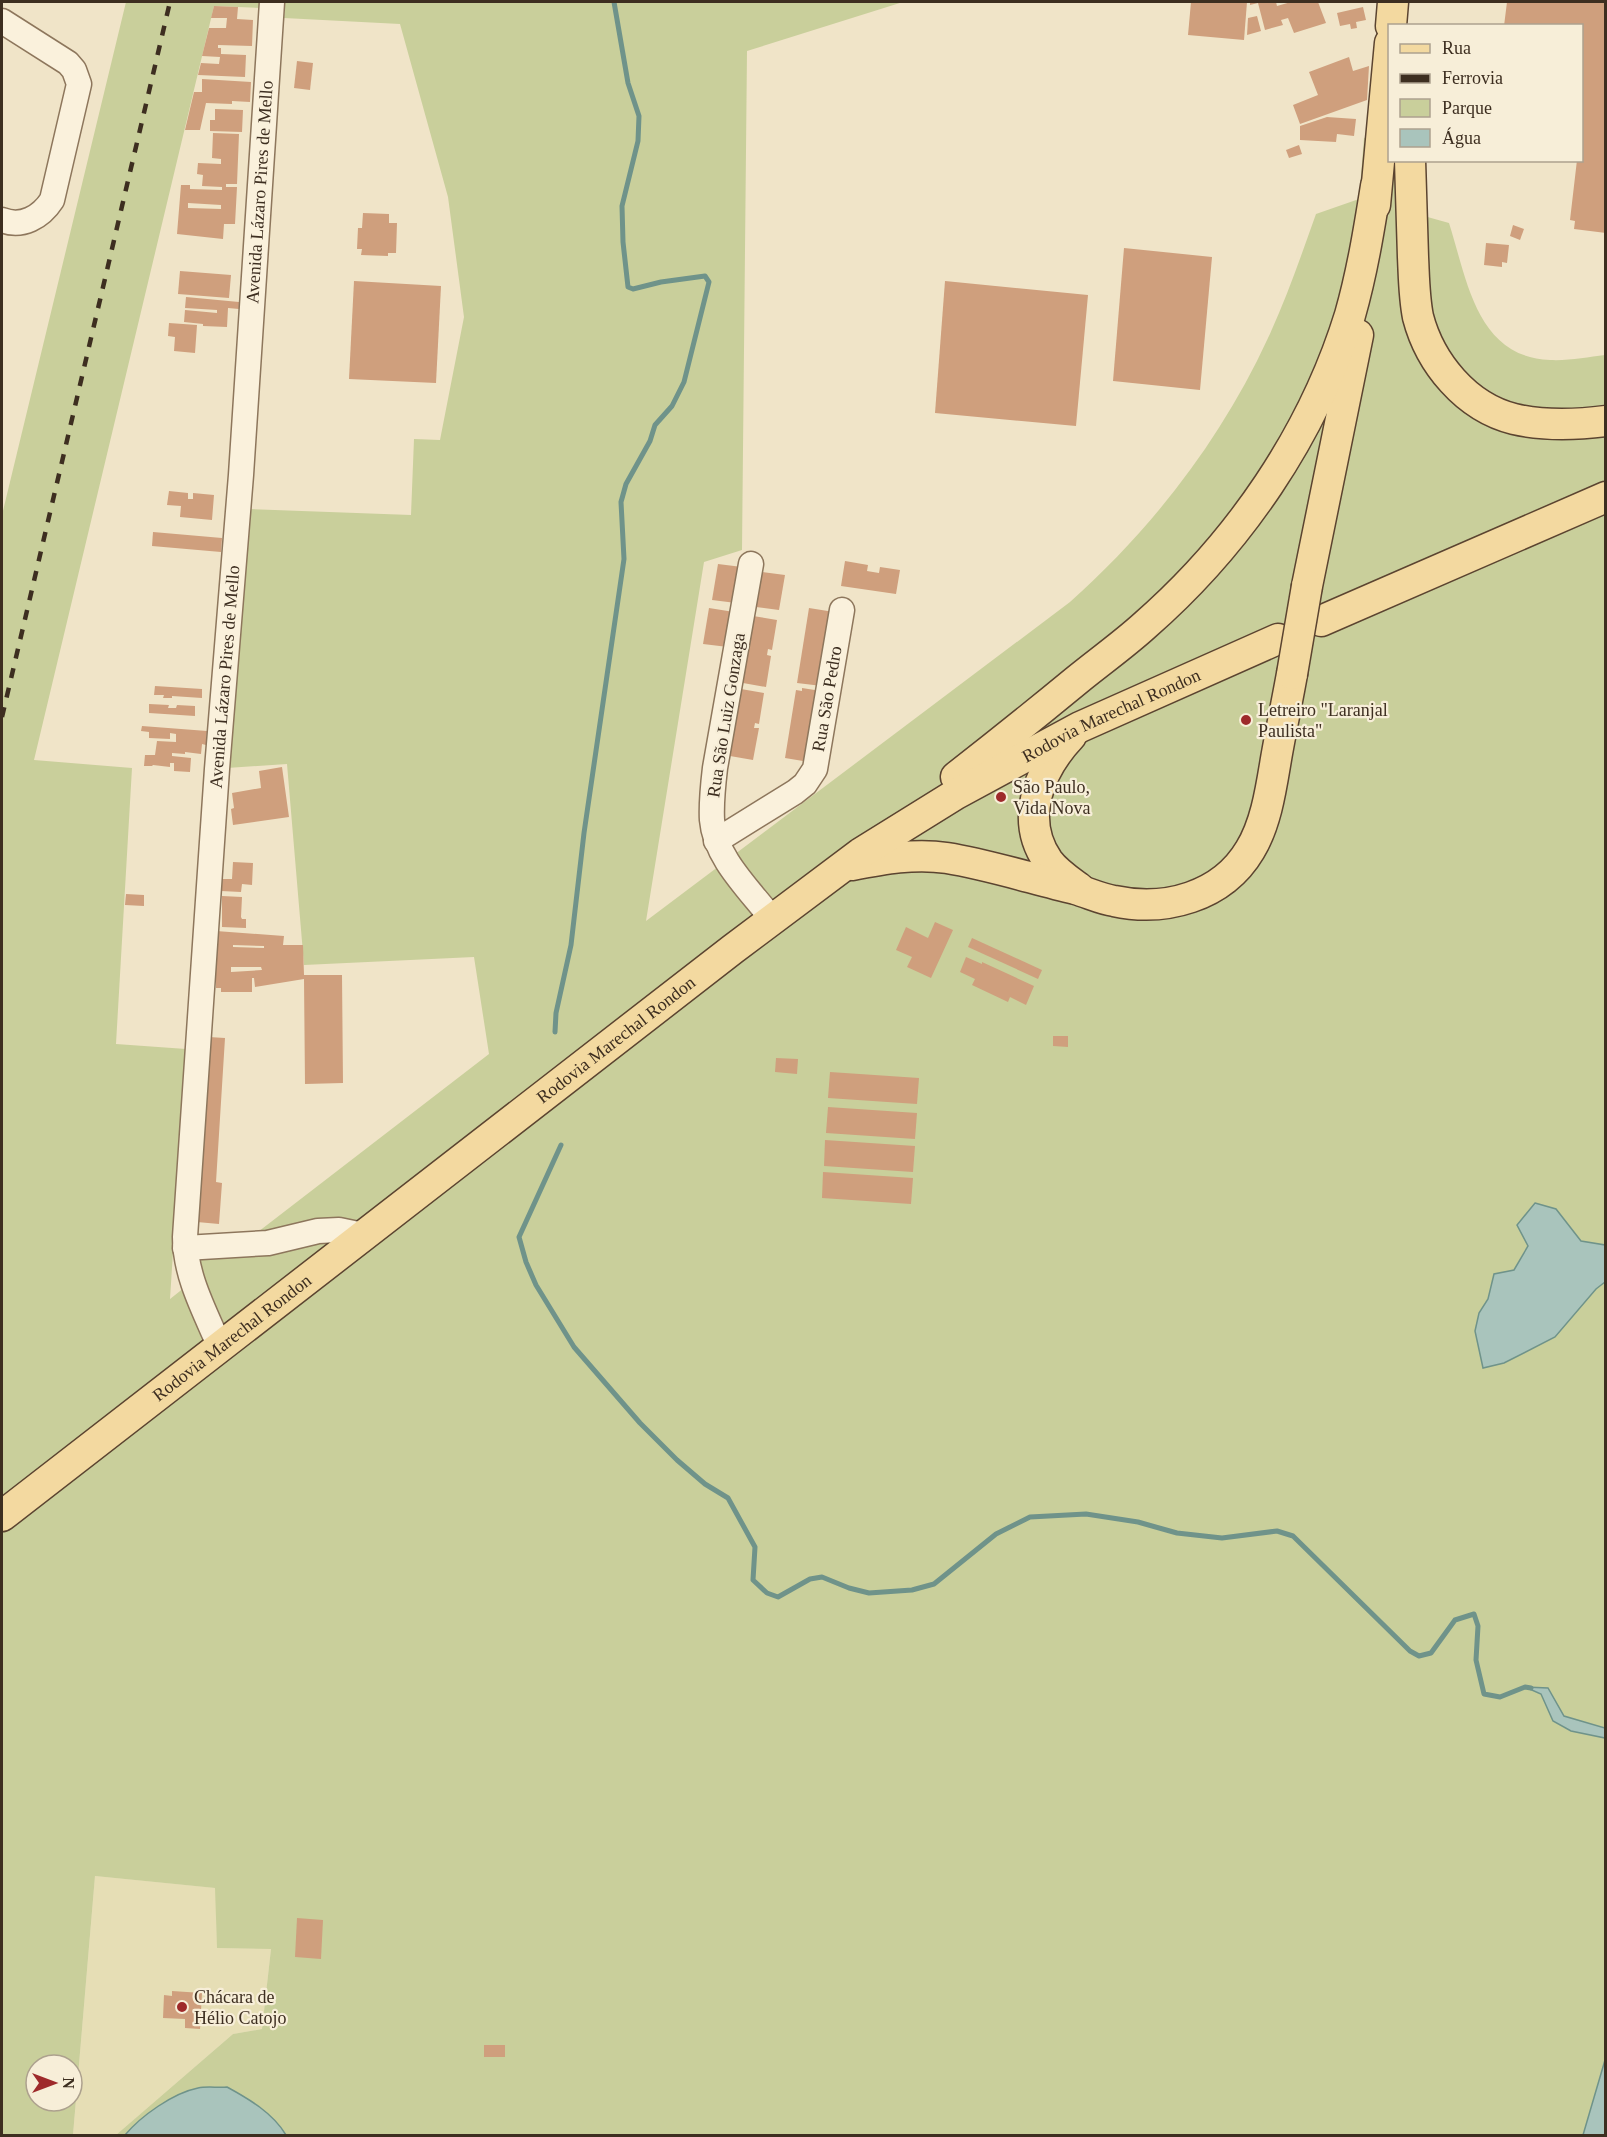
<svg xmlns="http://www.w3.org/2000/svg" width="1607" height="2137" font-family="Georgia,serif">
	<rect width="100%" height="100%" fill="#f0e4c8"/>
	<!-- farmland -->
	<polygon fill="#e6deb5" points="95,1876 216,1888 217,1948 271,1949 262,2029 233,2034 116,2135 73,2136"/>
	<!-- green -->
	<path fill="#c9cf9b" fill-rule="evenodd" d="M 126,2 L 262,2 L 262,8 L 214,6 L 34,760 L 132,768 L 116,1044 L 186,1049 L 170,1299 L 199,1276 L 195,1258 L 228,1255 L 489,1054 L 474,957 L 304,965 L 287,764 L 227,768 L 250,509 L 411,515 L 414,439 L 440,440 L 464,317 L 448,197 L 400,24 L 284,18 L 285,2 L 903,2 L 747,51 L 742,550 L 704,562 L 646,921 L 1070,602 C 1153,528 1222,438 1268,338 C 1287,297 1301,256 1316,214 L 1359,199 L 1364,138 L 1389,129 L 1390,160 L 1404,161 L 1406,211 L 1449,223 C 1467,279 1476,357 1550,360 C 1568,361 1588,357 1605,355 L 1605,1245 L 1581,1241 L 1556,1209 L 1528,1245 L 1514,1270 L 1494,1274 L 1488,1299 L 1479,1313 L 1596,1289 L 1605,1282 L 1605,1728 L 1564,1716 L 1548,1689 L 1527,1687 L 1541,1694 L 1553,1721 L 1571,1731 L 1605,1738 L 1605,2060 L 1583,2135 L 116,2135 L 233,2034 L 262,2029 L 271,1949 L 217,1948 L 215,1888 L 95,1876 L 73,2135 L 2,2136 L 2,515 ZM 36,2065 L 72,2065 L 72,2101 L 36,2101 Z"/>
	<!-- water -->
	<g fill="#a9c4bc" stroke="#6f938a" stroke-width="1.5">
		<polygon points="1535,1203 1556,1209 1581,1241 1605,1245 1605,1282 1596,1289 1555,1337 1504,1363 1483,1368 1475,1331 1479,1313 1488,1299 1494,1274 1514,1270 1528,1246 1517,1225"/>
		<polygon points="1525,1687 1548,1688 1564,1716 1605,1728 1605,1738 1571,1731 1553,1721 1541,1694"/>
		<polygon points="1605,2060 1605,2135 1583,2135"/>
		<path d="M 227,2087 C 249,2099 273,2113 286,2135 L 125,2135 C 141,2116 173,2093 198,2088 C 207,2086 218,2088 227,2087 Z"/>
	</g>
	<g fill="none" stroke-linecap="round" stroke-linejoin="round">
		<!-- stream -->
		<g stroke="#6f938a" stroke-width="5">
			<polyline points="555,1032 556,1013 571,945 584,833 624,559 621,502 626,484 650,441 655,425 672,406 684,382 709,282 705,276 661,282 633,289 628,287 623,242 622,206 638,141 639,116 628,83 614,2"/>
			<polyline points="561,1145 519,1237 526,1262 536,1285 574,1347 640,1423 677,1460 705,1484 728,1498 755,1547 753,1580 767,1593 778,1597 810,1579 822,1577 849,1588 869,1593 912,1590 934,1584 996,1534 1030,1517 1086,1514 1138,1522 1177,1533 1222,1538 1277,1531 1293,1536 1410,1651 1419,1656 1431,1653 1455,1620 1474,1614 1478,1626 1476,1660 1484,1694 1500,1697 1525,1687 1531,1688"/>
		</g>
	</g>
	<!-- building -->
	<g fill="#cf9f7d" fill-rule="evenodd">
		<polygon points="1191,2 1247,2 1244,40 1188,35"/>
		<polygon points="1250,2 1276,2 1277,6 1291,2 1318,2 1326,23 1294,33 1288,18 1281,20 1283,25 1265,30 1258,3 1250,5"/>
		<polygon points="1507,2 1606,2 1606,233 1574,229 1575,221 1570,220 1577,160 1582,160 1582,26 1504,26"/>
		<polygon points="214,6 238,7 237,19 253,20 252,46 218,45 218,48 221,48 221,54 246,55 245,77 198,75 201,63 219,64 220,57 202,56 209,28 226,28 227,18 211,18"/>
		<polygon points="1363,7 1366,20 1356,22 1357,28 1351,29 1350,24 1340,26 1337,13"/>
		<polygon points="1257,16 1261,31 1247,35 1248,18"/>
		<polygon points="1349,57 1353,71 1369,66 1367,100 1300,124 1293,105 1318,95 1309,72"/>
		<polygon points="297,61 313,63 310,90 294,88"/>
		<polygon points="202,79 251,82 250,102 232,101 232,104 206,103 200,130 185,130 194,92 202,92"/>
		<polygon points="215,109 243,110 242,132 210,131 210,120 215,120"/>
		<polygon points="1327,117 1356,119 1354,136 1337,134 1336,142 1300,140 1300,126"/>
		<path d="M 213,133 L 239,134 L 237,184 L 226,184 L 226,187 L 237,187 L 235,224 L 224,224 L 223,239 L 177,234 L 181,185 L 190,185 L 190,189 L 222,190 L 222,187 L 202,186 L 203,175 L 197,174 L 198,163 L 221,164 L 221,159 L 212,158 ZM 188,203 L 221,205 L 221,209 L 188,208 Z"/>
		<polygon points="1299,145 1302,154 1289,158 1286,150"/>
		<polygon points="363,213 389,214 389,223 397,223 396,253 388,253 388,256 361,255 362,249 357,249 358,228 362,228"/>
		<polygon points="1513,225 1524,229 1520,240 1510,236"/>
		<polygon points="1486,243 1509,245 1507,263 1502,262 1502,267 1484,265"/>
		<polygon points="1124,248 1212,257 1200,390 1113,381"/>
		<polygon points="180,271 231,275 229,298 178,294"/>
		<polygon points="354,281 441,286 436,383 349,379"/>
		<polygon points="945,281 1088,295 1076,426 935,413"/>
		<polygon points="186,297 239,302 239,309 228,308 227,327 203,326 203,324 184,322 185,310 217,313 217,310 185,308"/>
		<polygon points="169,323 197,325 195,353 174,351 175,337 168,336"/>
		<polygon points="169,491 188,493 188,499 193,499 193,493 214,495 212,520 180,517 181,506 167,505"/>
		<polygon points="153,532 222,538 221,552 152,546"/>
		<polygon points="845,561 868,565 867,571 879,573 880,567 900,570 896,594 841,586"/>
		<polygon points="718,564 742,567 736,603 712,600"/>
		<polygon points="762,572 785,575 779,610 756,607"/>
		<polygon points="709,608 734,612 728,647 703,644"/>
		<polygon points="809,608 834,612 822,686 797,683"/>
		<polygon points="753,616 777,620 772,650 768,649 767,655 771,656 766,687 743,683"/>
		<polygon points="155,686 202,689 202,698 172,696 172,698 163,698 164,695 154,695"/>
		<polygon points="802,688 821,691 809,762 785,758 796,690 802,691"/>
		<polygon points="741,689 764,693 759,724 755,723 754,728 759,728 753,760 730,756"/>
		<polygon points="149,704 169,705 168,708 176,708 177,705 195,706 195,716 149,713"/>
		<polygon points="142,726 207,731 206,745 202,744 201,754 185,752 185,754 172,753 172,756 191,758 190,772 174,771 174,763 170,763 170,767 153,765 152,766 144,766 145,755 155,755 157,741 176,742 176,734 170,733 170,739 149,738 149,732 141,731"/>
		<polygon points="282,767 289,817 233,825 231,809 234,808 232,793 261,788 259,771"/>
		<polygon points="233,862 253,863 252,885 242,884 241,892 221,891 221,879 232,879"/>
		<polygon points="126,894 144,895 144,906 125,905"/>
		<polygon points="222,896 242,897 241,917 242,919 246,919 246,928 222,927"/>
		<polygon points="935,922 953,930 931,978 907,967 912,957 896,950 906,927 928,938"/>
		<path d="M 216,931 L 284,936 L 283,945 L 303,945 L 304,975 L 342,975 L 343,1083 L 305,1084 L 304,979 L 255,987 L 254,978 L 252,978 L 252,992 L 221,992 L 221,988 L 216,988 L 216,972 L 214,972 ZM 233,945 L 264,946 L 264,948 L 233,947 ZM 231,967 L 261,967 L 262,970 L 231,972 Z"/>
		<polygon points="972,938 1042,970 1038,979 968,947"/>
		<polygon points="966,957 982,964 982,962 1034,986 1026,1005 1010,997 1008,1002 972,985 975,979 960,972"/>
		<polygon points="1053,1036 1068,1036 1068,1047 1053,1046"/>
		<polygon points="209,1037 225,1038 216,1182 222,1183 219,1224 197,1222"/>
		<polygon points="776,1058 798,1059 797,1074 775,1072"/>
		<polygon points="830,1072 919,1078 917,1104 828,1098"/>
		<polygon points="828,1107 917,1113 915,1139 826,1133"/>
		<polygon points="825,1140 915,1146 913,1172 824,1166"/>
		<polygon points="823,1172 913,1178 911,1204 822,1198"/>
		<polygon points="297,1918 323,1920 321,1959 295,1957"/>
		<polygon points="172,1991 202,1993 200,2029 185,2028 185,2019 163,2018 164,1995 172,1996"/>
		<rect x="484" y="2045" width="21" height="12"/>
	</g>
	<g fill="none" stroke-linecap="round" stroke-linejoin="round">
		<defs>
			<g id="minor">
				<path d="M 2,21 L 68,63 L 74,70 L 79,84 L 52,200 C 41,217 22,228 2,220"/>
				<path d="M 751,564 L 715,768 C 713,785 711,803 712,820 C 715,858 750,890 772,919"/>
				<path id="s1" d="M 716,841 L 795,792 L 805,784 L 815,769 L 842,610"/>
				<polyline points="185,1248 268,1243 318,1231 339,1230 363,1235"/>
				<path id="s2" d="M 220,1347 C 205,1312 185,1276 185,1237 L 217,769 L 241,475 L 272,2"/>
			</g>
			<g id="major">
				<polyline points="1391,26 1393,2"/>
				<path d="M 1410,160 C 1411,193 1412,225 1413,257 C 1414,277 1414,297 1418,317 C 1430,363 1466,407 1514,419 C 1544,426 1575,425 1606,421"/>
				<polyline points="1375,205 1390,43"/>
				<polyline points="1307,586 1358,335"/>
				<polyline points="1321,621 1606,497"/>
				<path d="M 1071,736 C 1039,770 1019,819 1048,861 C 1056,872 1068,880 1079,888"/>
				<path d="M 956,777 C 997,745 1037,713 1077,680 C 1099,662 1123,645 1144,626 C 1238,544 1313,435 1350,315 C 1362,273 1369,230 1376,186"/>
				<path d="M 852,865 C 883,859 915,853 947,858 C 990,865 1033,879 1075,889 C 1089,893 1101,899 1114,901 C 1165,912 1222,897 1250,850 C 1266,824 1271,789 1276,759 C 1281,730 1287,702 1292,674"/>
				<path id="s3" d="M 2,1516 L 733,949 L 861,853 L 956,794 L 1080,727 L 1278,639"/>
			</g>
		</defs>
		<!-- minor casing -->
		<use href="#minor" stroke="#8d765c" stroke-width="27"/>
		<!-- major casing -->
		<use href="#major" stroke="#5b4430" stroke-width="33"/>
		<!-- minor -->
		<use href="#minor" stroke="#faf1dc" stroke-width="24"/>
		<!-- major -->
		<use href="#major" stroke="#f3d9a0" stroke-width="30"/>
		<!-- rail -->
		<polyline stroke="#3d2e20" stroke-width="4.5" stroke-dasharray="10 10" stroke-linecap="butt" points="2,717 170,2"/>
		<defs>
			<polyline id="major-bridge" points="1292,674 1307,586"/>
		</defs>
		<!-- major-bridge casing -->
		<use href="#major-bridge" stroke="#5b4430" stroke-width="33" stroke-linecap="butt"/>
		<!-- major-bridge -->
		<use href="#major-bridge" stroke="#f3d9a0" stroke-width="30"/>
	</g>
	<!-- markers -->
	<g fill="#9e2a2b" stroke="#f7eed8" stroke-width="2">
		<circle cx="1246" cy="720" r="6"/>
		<circle cx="1001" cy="797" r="6"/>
		<circle cx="182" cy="2007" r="6"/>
	</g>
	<g text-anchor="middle" stroke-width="4.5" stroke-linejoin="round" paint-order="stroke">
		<!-- street labels -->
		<g font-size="18" fill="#3d2e20" stroke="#f7eed8">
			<text dy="6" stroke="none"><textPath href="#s2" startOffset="1164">Avenida Lázaro Pires de Mello</textPath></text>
			<text dy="6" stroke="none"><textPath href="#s2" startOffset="678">Avenida Lázaro Pires de Mello</textPath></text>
			<text dy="6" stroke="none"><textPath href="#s1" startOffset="195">Rua São Pedro</textPath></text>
			<text transform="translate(726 715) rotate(-81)" y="6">Rua São Luiz Gonzaga</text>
			<text dy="6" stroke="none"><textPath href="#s3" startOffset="1371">Rodovia Marechal Rondon</textPath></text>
			<text dy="6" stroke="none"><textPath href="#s3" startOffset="777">Rodovia Marechal Rondon</textPath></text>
			<text dy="6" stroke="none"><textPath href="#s3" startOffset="291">Rodovia Marechal Rondon</textPath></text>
		</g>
		<!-- poi labels -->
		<g font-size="18" fill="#3d2e20" stroke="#f7eed8" text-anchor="start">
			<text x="1258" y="716">Letreiro "Laranjal<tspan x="1258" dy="21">Paulista"</tspan></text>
			<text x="1013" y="793">São Paulo,<tspan x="1013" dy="21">Vida Nova</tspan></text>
			<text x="194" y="2003">Chácara de<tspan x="194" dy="21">Hélio Catojo</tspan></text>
		</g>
	</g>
	<!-- border -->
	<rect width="1607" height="2137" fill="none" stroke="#3d2e20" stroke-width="6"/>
	<!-- legend -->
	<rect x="1388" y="24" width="195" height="138" fill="#f7eed8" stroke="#ada18e" stroke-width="1.5"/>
	<rect x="1400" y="44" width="30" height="9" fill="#f3d9a0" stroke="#ada18e" stroke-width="1.5"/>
	<text x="1442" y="54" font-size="18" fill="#3d2e20">Rua</text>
	<rect x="1400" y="74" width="30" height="9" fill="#3d2e20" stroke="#ada18e" stroke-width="1.5"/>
	<text x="1442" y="84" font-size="18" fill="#3d2e20">Ferrovia</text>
	<rect x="1400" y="99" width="30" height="18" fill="#c9cf9b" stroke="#ada18e" stroke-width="1.5"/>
	<text x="1442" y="114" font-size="18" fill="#3d2e20">Parque</text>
	<rect x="1400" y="129" width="30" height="18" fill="#a9c4bc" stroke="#ada18e" stroke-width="1.5"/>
	<text x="1442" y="144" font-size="18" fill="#3d2e20">Água</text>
	<!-- north arrow -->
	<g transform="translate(54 2083) rotate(90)"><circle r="28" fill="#f7eed8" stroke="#ada18e" stroke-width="1.5"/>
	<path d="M0-4.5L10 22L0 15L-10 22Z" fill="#9e2a2b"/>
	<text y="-9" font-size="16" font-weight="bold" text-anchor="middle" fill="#3d2e20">N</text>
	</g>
</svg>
